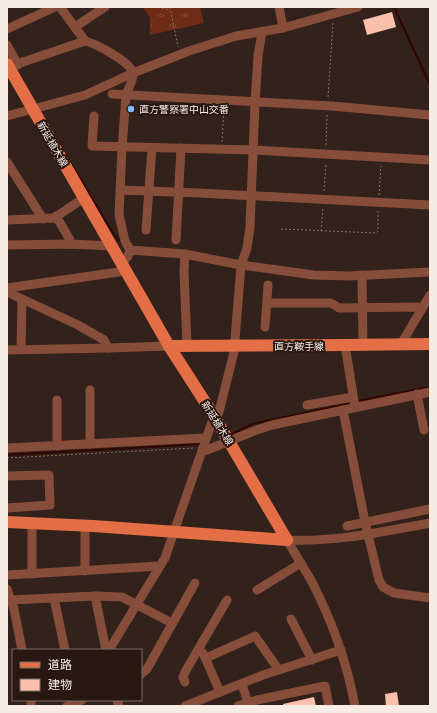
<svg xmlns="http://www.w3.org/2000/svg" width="437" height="713" font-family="'Varela Round','Noto Sans JP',sans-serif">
	<defs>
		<pattern id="park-tufts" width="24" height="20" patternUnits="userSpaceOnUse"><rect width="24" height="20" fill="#6f2c14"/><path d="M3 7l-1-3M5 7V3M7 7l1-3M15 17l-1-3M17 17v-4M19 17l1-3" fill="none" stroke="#844b36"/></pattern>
	</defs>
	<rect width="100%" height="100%" fill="#33211b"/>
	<!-- park -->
	<polygon fill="url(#park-tufts)" points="143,7 200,7 204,23 150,35 150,18"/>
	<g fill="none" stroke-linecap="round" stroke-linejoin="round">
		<!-- stream -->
		<g stroke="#310500" stroke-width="2">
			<polyline points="394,7 430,85"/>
			<polyline points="57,140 113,233 121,243 123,243"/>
			<polyline points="357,401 430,387"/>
			<polyline points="230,435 252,424 351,403"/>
			<polyline points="7,455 201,444"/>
		</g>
	</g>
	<!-- building -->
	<g fill="#fbc0ac">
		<polygon points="392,12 396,27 367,35 363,20"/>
		<polygon points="397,692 399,706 386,706 385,694"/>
		<polygon points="314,697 316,706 283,706 283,704"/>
	</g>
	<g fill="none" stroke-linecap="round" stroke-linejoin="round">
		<!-- path -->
		<g stroke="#83746e" stroke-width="1" stroke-dasharray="2 2" stroke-linecap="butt">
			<polyline points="158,7 170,10"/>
			<polyline points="170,7 178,47"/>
			<polyline points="328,97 333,23"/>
			<polyline points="222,142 224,107"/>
			<polyline points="326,145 327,115"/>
			<polyline points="324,191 326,163"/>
			<polyline points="379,195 381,166"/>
			<polyline points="281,229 376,233 378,231 378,210"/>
			<polyline points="321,231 323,208"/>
			<polyline points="7,458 194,448"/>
		</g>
		<!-- minor -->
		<g stroke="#864d3a" stroke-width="9">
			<polyline points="60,7 85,41"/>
			<polyline points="279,7 283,28"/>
			<polyline points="75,27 105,7"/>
			<polyline points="7,29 55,7"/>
			<polyline points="7,45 18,65"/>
			<path d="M 10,68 L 23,62 L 85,41 C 96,44 132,62 133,74 C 133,82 128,88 126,95 L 122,149 L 119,215 L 125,241 L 130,250 L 128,256 L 122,263"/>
			<polyline points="112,94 332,106 430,115"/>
			<polyline points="7,116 85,95 133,73 189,51 236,36 283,28 358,7"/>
			<polyline points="94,116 92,146 254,150 430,160"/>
			<polyline points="7,162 43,219"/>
			<polyline points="120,190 199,193 430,205"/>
			<polyline points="56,216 70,240 70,244"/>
			<polyline points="7,220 54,218 84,198"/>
			<polyline points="146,230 152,148"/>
			<polyline points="176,240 181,148"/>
			<polyline points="7,245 70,244 112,246"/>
			<polyline points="130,250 185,254 241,265 314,275 349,276 430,272"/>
			<polyline points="185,254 184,271 187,346"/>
			<polyline points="362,275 363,345"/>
			<polyline points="7,288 126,271"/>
			<polyline points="7,292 78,325 104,340 108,348"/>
			<polyline points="267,303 331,303 339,308 418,307 422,309"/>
			<polyline points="265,327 268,285"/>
			<polyline points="401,344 430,295"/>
			<polyline points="345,345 355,407"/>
			<polyline points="21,349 22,299"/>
			<polyline points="7,350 108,348 169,346"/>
			<polyline points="417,394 424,430"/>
			<polyline points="307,405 353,397"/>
			<polyline points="343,410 365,522 379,580 383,587 394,593 430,598"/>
			<polyline points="90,444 90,390"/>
			<polyline points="57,446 57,400"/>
			<polyline points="7,448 206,438"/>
			<polyline points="202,450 207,450 254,431 272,425 430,392"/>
			<polyline points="7,476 49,475 50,505 7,508"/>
			<polyline points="32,523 32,574"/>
			<polyline points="85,526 85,571"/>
			<polyline points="347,526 430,509"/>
			<path d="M 287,540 C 295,554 304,568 312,582 C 332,621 347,663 355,706"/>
			<path d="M 287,540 C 337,542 381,532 430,523"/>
			<polyline points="7,575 160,566"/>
			<polyline points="7,589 14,609 22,650"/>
			<polyline points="257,590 301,563"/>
			<polyline points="95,596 106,650"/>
			<polyline points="54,598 65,650"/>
			<polyline points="11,600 95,596 122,597 172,623"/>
			<polyline points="291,619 312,660"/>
			<polyline points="109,650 165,558 214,416 219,412 234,352 241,265 247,248 250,227 255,103 258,56 262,32"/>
			<polyline points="203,653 220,692"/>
			<polyline points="206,658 255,636 279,670"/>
			<polyline points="141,674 147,669 195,583"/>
			<polyline points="185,682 183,677 185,672 227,600"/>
			<polyline points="242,684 249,706"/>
			<polyline points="117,700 119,706"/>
			<polyline points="31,706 31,700"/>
			<polyline points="67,706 82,700"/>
			<polyline points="185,706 263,675 341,650"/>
			<polyline points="238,706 257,700 325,686 329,706"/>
		</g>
		<!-- major -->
		<g stroke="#e46f46" stroke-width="12">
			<polyline points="7,64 169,346 214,416 287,540"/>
			<polyline points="169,346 345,345 430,344"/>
			<polyline points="7,522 93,526 287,540"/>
		</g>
	</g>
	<!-- markers -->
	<circle fill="#80bdfa" stroke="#291812" stroke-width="1.5" cx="131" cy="109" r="4"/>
	<g text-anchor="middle" stroke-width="4" stroke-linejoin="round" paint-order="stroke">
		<!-- poi labels -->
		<g font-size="10" fill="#f7ebe6" stroke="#291812" text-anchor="start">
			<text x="139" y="113">直方警察署中山交番</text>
		</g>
		<!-- street labels -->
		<g font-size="10" fill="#f7ebe6" stroke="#291812">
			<text transform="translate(53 144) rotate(60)" y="4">新延植木線</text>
			<text x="299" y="350">直方鞍手線</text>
			<text transform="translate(218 423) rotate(58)" y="4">新延植木線</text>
		</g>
	</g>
	<!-- border -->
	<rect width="437" height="713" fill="none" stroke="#f7ebe6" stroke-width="16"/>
	<!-- legend -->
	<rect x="12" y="649" width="130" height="52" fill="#291812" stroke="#7b6c67"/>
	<rect x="20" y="662" width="20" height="6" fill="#e46f46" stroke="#7b6c67"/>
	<text x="48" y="669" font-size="12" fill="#f7ebe6">道路</text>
	<rect x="20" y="679" width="20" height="12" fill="#fbc0ac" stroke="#7b6c67"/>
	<text x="48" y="689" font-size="12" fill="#f7ebe6">建物</text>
</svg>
